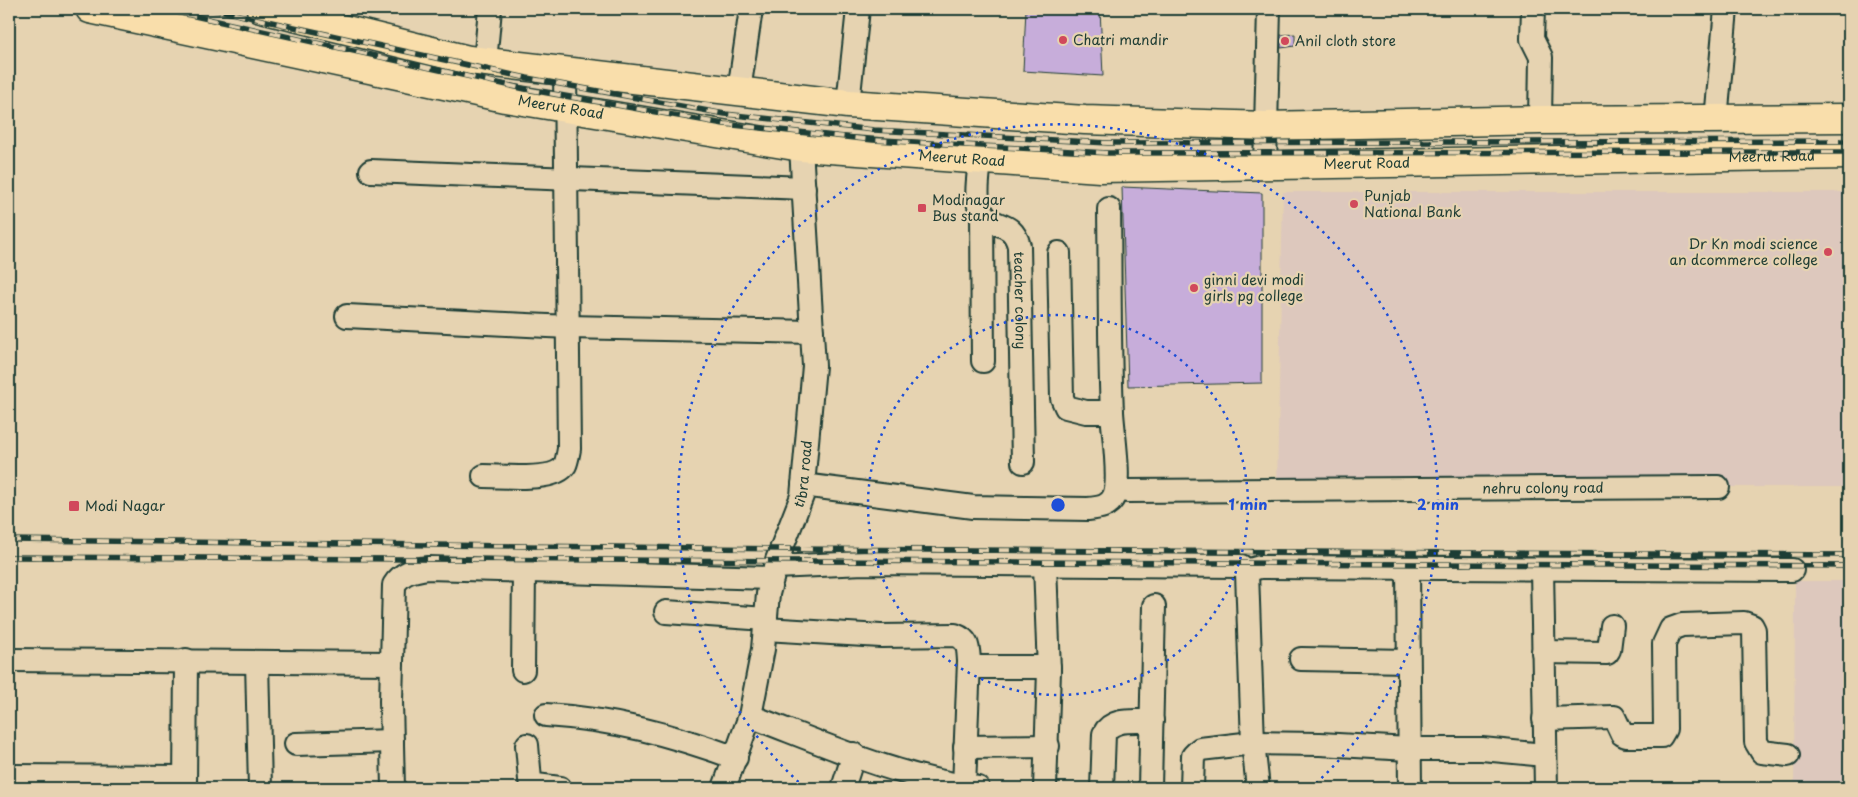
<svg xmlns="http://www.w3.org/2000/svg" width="1858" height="797" font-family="'Playpen Sans',sans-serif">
	<rect width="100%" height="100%" fill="#e6d3b1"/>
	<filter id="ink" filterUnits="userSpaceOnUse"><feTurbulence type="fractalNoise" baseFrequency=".02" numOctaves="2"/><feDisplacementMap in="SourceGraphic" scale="10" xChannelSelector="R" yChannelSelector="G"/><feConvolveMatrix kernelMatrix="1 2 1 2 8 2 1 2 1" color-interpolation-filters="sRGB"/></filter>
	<g filter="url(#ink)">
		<!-- built -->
		<g fill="#ddc8bd">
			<polygon points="1283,192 1849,192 1849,487 1277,487"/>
			<polygon points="1795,581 1849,581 1849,788 1794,788"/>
		</g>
		<!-- building -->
		<g fill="#c7adda" stroke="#1f3d34">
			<polygon points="1026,9 1100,9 1103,76 1023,71"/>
			<polygon points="1295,34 1295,46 1281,48 1281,35"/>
			<polygon points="1122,187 1262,193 1262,383 1128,386"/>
		</g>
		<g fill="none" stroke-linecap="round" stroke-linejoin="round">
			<defs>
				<g id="minor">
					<polyline points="1533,9 1532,39 1541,57 1540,120"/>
					<polyline points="485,62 490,9"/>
					<polyline points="739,91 751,9"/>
					<polyline points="848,104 858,9"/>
					<polyline points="1716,120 1726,9"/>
					<path id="s1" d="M 980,160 C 979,174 974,198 981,211 C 991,230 1012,218 1019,246 L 1023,462"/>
					<polyline points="1265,166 1269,9"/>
					<polyline points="371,171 804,188"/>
					<polyline points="982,212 983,361"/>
					<polyline points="1059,253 1062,398 1066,407 1086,412 1112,412"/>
					<polyline points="347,316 568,327 812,332"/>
					<path d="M 484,476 C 503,476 555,482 565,465 C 567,461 568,454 569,449 L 565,71"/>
					<path d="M 803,485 L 973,507 L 1088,509 C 1099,508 1109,507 1114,496 C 1121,481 1113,431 1112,412 C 1109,345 1110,277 1109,209"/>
					<path id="s2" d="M 1127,491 L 1718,487"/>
					<polyline points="1045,565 1049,671 1045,788"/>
					<polyline points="775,567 864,563 1241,566 1247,573 1253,743 1258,788"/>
					<polyline points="1408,568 1410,788"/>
					<polyline points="1542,569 1546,788"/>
					<polyline points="1246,571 1260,567 1792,570"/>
					<polyline points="666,612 766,619"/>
					<path d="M 765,629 L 881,636 L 955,635 C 969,640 968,648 969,661 L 964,787"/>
					<polyline points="1543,652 1607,653 1609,650 1612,626"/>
					<polyline points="1301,659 1408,661"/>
					<polyline points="9,660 392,663"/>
					<polyline points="257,662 260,788"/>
					<polyline points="969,667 1049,667"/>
					<polyline points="523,670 524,570"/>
					<path d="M 546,715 C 613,719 673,735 736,758"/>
					<path d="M 750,716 C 824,744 899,778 978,788"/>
					<polyline points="1544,719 1614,717 1622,734 1626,736 1661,736 1665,729 1664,644 1671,629 1682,625 1744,623 1752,626 1754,630 1756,742 1762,752 1788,755"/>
					<polyline points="296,744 392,741"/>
					<polyline points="527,745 530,780 536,785 560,788"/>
					<polyline points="965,747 1048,746"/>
					<polyline points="9,776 185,777"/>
					<polyline points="185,788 186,660"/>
					<path d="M 393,788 L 391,701 L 394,585 C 402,572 413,570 428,568 L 772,578"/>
					<path id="s3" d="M 724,788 L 750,716 L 763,649 L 768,594 L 777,560 L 802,496 L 814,366 L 801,147"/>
					<polyline points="843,788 854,754"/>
					<path d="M 1102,788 L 1104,734 C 1112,717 1135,722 1152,721"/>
					<polyline points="1150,788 1154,606"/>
					<polyline points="1192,788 1193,756 1200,749 1253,743 1320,744 1409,749 1482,749 1545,755"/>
				</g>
				<g id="highway">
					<path id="s4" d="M 90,9 L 505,98 L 801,147 L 1100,168 L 1849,155"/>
					<polyline points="261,9 469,60 848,104 1085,120 1265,126 1540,120 1849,118"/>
				</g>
			</defs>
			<!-- minor casing -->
			<use href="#minor" stroke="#1f3d34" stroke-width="26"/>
			<!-- highway casing -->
			<use href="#highway" stroke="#1f3d34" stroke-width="31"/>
			<!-- minor -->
			<use href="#minor" stroke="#e6d3b1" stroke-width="22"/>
			<!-- highway -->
			<use href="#highway" stroke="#f9deab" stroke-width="28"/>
			<defs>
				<g id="rail">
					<polyline points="163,9 525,89 724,124 873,140 1108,153 1849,152"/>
					<polyline points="212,9 527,78 725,114 874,130 1108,143 1849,141"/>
					<polyline points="9,540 782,549 1849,555"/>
					<polyline points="9,557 1849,566"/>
				</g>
			</defs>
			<!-- rail casing -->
			<use href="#rail" stroke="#1f3d34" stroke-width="5.5"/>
			<!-- rail -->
			<use href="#rail" stroke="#e6d3b1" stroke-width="4" stroke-dasharray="11" stroke-linecap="butt"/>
		</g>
	</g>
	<!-- distance rings -->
	<g fill="none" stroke="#1d4ed8" stroke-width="2.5" stroke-dasharray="2.5 5">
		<circle cx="1058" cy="505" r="190"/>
		<path d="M804 787A380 380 0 1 1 1312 787"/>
	</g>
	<!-- markers -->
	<g fill="#d1495b" stroke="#e6d3b1" stroke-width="2">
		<circle cx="1063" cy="40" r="5"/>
		<circle cx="1285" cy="41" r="5"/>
		<circle cx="1354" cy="204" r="5"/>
		<rect x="917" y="203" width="10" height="10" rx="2.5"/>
		<circle cx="1828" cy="252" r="5"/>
		<circle cx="1194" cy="288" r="5"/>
		<rect x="68" y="500" width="12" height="12" rx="2.5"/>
	</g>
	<g text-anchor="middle" stroke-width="4.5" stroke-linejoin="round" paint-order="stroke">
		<!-- poi labels -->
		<g font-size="14" fill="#1f3d34" stroke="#e6d3b1" text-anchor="start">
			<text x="1073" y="45">Chatri mandir</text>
			<text x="1295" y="46">Anil cloth store</text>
			<text x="1364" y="201">Punjab<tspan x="1364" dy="16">National Bank</tspan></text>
			<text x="932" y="205">Modinagar<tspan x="932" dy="16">Bus stand</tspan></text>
			<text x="1818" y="249" text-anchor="end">Dr Kn modi science<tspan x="1818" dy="16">an dcommerce college</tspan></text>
			<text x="1204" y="285">ginni devi modi<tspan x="1204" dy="16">girls pg college</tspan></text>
			<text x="85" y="511">Modi Nagar</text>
		</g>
		<!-- street labels -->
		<g font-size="14" fill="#1f3d34" stroke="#e6d3b1">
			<text dy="5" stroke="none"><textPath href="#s4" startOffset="481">Meerut Road</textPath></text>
			<text dy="5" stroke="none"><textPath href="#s4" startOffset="1696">Meerut Road</textPath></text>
			<text dy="5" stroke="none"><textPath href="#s4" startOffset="886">Meerut Road</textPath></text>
			<text dy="5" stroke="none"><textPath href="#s4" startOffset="1291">Meerut Road</textPath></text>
			<text dy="5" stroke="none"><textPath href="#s1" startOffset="160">teacher colony</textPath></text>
			<text dy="5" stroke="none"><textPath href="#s3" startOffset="326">tibra road</textPath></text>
			<text dy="5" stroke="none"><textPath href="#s2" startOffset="416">nehru colony road</textPath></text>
		</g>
	</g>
	<circle cx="1058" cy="505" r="8" fill="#1d4ed8" stroke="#e6d3b1" stroke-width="2.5"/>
	<g font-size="15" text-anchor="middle" font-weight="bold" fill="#1d4ed8" stroke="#e6d3b1" stroke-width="4.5" stroke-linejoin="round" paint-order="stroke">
		<text x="1248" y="510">1 min</text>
		<text x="1438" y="510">2 min</text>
	</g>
	<!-- margin -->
	<rect width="1858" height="797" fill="none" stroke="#e6d3b1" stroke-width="30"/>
	<rect x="15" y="15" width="1828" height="767" fill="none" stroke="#1f3d34" stroke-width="2" filter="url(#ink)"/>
</svg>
